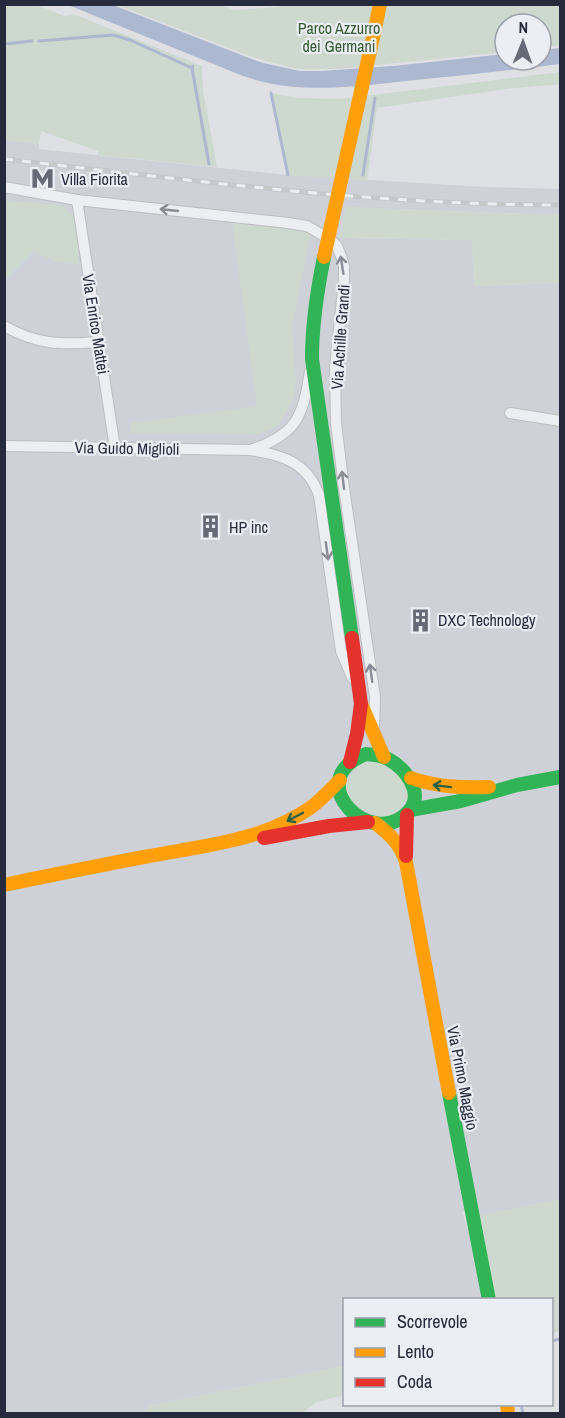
<svg xmlns="http://www.w3.org/2000/svg" width="565" height="1418" font-family="'Archivo Narrow',sans-serif">
	<rect width="100%" height="100%" fill="#dfe0e4"/>
	<!-- built -->
	<polygon fill="#cfd1d9" points="5,140 39,144 39,149 288,175 485,187 560,189 560,215 444,211 346,207 339,238 472,240 474,286 560,283 560,1199 473,1217 462,1211 471,1238 483,1299 344,1300 344,1366 153,1405 140,1413 5,1414"/>
	<!-- green -->
	<g fill="#cdd8cf">
		<polygon points="5,4 35,5 64,16 76,15 202,66 203,90 217,167 98,155 98,151 41,131 39,144 5,140"/>
		<polygon points="286,4 560,5 560,45 541,48 541,24 505,24 505,52 337,69 297,69 252,57 117,5 219,5 235,10 278,7"/>
		<polygon points="560,72 560,84 506,89 377,108 367,181 288,175 271,93 298,98 340,99"/>
		<path d="M 4,200 L 62,205 L 74,217 L 80,264 C 60,264 51,261 34,251 L 5,280 Z"/>
		<polygon points="346,207 444,211 560,215 560,283 474,286 472,240 338,238"/>
		<polygon points="232,222 305,229 311,232 292,327 296,381 294,396 291,404 278,425 271,429 257,434 131,433 131,423 257,406"/>
		<polygon points="375,760 400,775 409,794 402,811 386,818 357,808 345,791 345,784 357,764"/>
		<polygon points="560,1199 560,1331 552,1333 552,1300 495,1299 480,1215"/>
		<polygon points="344,1366 344,1395 317,1402 302,1413 140,1413 153,1405"/>
	</g>
	<!-- water -->
	<path fill="#abb8d0" d="M 68,5 L 113,5 L 244,56 L 263,63 L 300,71 L 322,71 L 393,66 L 505,54 L 505,60 L 541,60 L 541,50 L 560,48 L 560,64 C 512,70 464,75 415,80 C 356,86 301,96 243,76 Z"/>
	<g fill="none" stroke-linecap="round" stroke-linejoin="round">
		<!-- stream -->
		<g stroke="#abb8d0" stroke-width="3">
			<polyline points="39,41 113,35 130,40 192,68"/>
			<polyline points="4,44 32,41"/>
			<polyline points="193,66 192,68 209,164"/>
			<polyline points="271,93 288,175"/>
			<polyline points="363,175 375,98"/>
			<polyline points="552,1341 560,1339"/>
			<polyline points="521,1404 523,1414"/>
		</g>
		<defs>
			<g id="street">
				<polyline points="4,187 77,200 288,223 307,226 331,240 337,246 341,256 344,266 344,279 335,368 336,423 344,488 375,697 374,727"/>
				<polyline points="77,200 115,448"/>
				<path d="M 4,326 C 37,345 62,345 99,342"/>
				<polyline points="510,413 560,421"/>
				<path d="M 4,446 L 249,450 C 281,454 307,462 319,495 L 341,651 L 352,677 L 355,681"/>
				<path d="M 250,450 C 297,435 303,416 310,371"/>
			</g>
		</defs>
		<!-- street casing -->
		<use href="#street" stroke="#bcbdc1" stroke-width="12"/>
		<!-- street -->
		<use href="#street" stroke="#edeef1" stroke-width="10"/>
		<!-- fast -->
		<g stroke="#30b455" stroke-width="14">
			<path d="M 324,257 C 317,291 312,324 312,359 L 352,638"/>
			<path d="M 366,754 C 374,755 381,755 388,759 C 405,768 425,793 409,811 C 372,853 299,780 366,754 Z"/>
			<polyline points="410,810 461,801 517,785 560,777"/>
			<polyline points="449,1093 489,1300"/>
		</g>
		<!-- slow -->
		<g stroke="#ff9f0a" stroke-width="14">
			<polyline points="374,33 380,4"/>
			<polyline points="361,704 384,757"/>
			<path d="M 411,778 C 437,787 462,788 489,787"/>
			<path d="M 375,823 C 390,834 400,844 406,862 L 449,1093"/>
			<path d="M 4,885 C 51,875 97,866 144,857 C 200,846 261,842 310,808 C 321,800 330,790 340,780"/>
			<polyline points="507,1404 508,1414"/>
		</g>
		<!-- jam -->
		<g stroke="#e5322d" stroke-width="14">
			<polyline points="350,762 357,734 361,704 352,638"/>
			<polyline points="264,838 329,826 368,822"/>
			<polyline points="406,856 407,815"/>
		</g>
		<defs>
			<path id="rail" d="M 4,159 C 189,180 374,205 560,205"/>
		</defs>
		<!-- rail casing -->
		<use href="#rail" stroke="#c7c8cc" stroke-width="5"/>
		<!-- rail -->
		<use href="#rail" stroke="#ebeef4" stroke-width="3" stroke-dasharray="9" stroke-linecap="butt"/>
		<!-- slow-bridge -->
		<polyline stroke="#ff9f0a" stroke-width="14" points="324,257 374,33"/>
	</g>
	<!-- one-way arrows -->
	<defs><path id="oneway-shaft" d="M-6 0H5M1.5-3L5.5 0L1.5 3" fill="none" stroke-width="1.6" stroke-linecap="round" stroke-linejoin="round" transform="scale(1.5)"/></defs>
	<g stroke="#898c97">
		<use href="#oneway-shaft" transform="translate(169 210) rotate(-174)"/>
		<use href="#oneway-shaft" transform="translate(342 265) rotate(-99)"/>
		<use href="#oneway-shaft" transform="translate(343 480) rotate(-97)"/>
		<use href="#oneway-shaft" transform="translate(327 551) rotate(82)"/>
		<use href="#oneway-shaft" transform="translate(371 673) rotate(-98)"/>
	</g>
	<g stroke="#296247">
		<use href="#oneway-shaft" transform="translate(442 786) rotate(-173)"/>
		<use href="#oneway-shaft" transform="translate(295 817) rotate(152)"/>
	</g>
	<!-- icons -->
	<defs>
		<symbol id="metro-bare" viewBox="-9 -9 18 18"><path d="M-5.5 5V-5H-3L0 0L3-5H5.5V5H3V-.5L0 4L-3-.5V5Z" fill="#666a77" stroke="#ebeef4" stroke-width="2.5" paint-order="stroke"/></symbol>
		<symbol id="building-bare" viewBox="-9 -9 18 18"><path d="M-4-6H4V6H1V3H-1V6H-4ZM-2.5-4.3h1.7v1.8h-1.7ZM.8-4.3h1.7v1.8H.8ZM-2.5-1h1.7V.8h-1.7ZM.8-1h1.7V.8H.8Z" fill="#666a77" stroke="#ebeef4" stroke-width="2.5" paint-order="stroke"/></symbol>
	</defs>
	<g fill-rule="evenodd">
		<use href="#metro-bare" x="26" y="162" width="33" height="33"/>
		<use href="#building-bare" x="194" y="510" width="33" height="33"/>
		<use href="#building-bare" x="404" y="604" width="33" height="33"/>
	</g>
	<g text-anchor="middle" stroke-width="4.5" stroke-linejoin="round" paint-order="stroke">
		<!-- park labels -->
		<g font-size="16" fill="#345932" stroke="#ebeef4">
			<text x="339" y="34">Parco Azzurro<tspan x="339" dy="18">dei Germani</tspan></text>
		</g>
		<!-- poi labels -->
		<g font-size="16" fill="#252b3d" stroke="#ebeef4" text-anchor="start">
			<text x="61" y="185">Villa Fiorita</text>
			<text x="229" y="533">HP inc</text>
			<text x="438" y="626">DXC Technology</text>
		</g>
		<!-- street labels -->
		<g font-size="16" fill="#252b3d" stroke="#ebeef4">
			<text transform="translate(96 324) rotate(81)" y="6">Via Enrico Mattei</text>
			<text transform="translate(340 337) rotate(-86)" y="6">Via Achille Grandi</text>
			<text transform="translate(127 448) rotate(1)" y="6">Via Guido Miglioli</text>
			<text transform="translate(463 1078) rotate(79)" y="6">Via Primo Maggio</text>
		</g>
	</g>
	<!-- border -->
	<rect width="565" height="1418" fill="none" stroke="#252b3d" stroke-width="12"/>
	<!-- legend -->
	<rect x="343" y="1298" width="210" height="108" fill="#ebeef4" stroke="#9ca0ab" stroke-width="1.5"/>
	<rect x="355" y="1318" width="30" height="9" fill="#30b455" stroke="#9ca0ab" stroke-width="1.5"/>
	<text x="397" y="1328" font-size="18" fill="#252b3d">Scorrevole</text>
	<rect x="355" y="1348" width="30" height="9" fill="#ff9f0a" stroke="#9ca0ab" stroke-width="1.5"/>
	<text x="397" y="1358" font-size="18" fill="#252b3d">Lento</text>
	<rect x="355" y="1378" width="30" height="9" fill="#e5322d" stroke="#9ca0ab" stroke-width="1.5"/>
	<text x="397" y="1388" font-size="18" fill="#252b3d">Coda</text>
	<!-- north arrow -->
	<g transform="translate(523 42) rotate(1)"><circle r="28" fill="#ebeef4" stroke="#9ca0ab" stroke-width="1.5"/>
	<path d="M0-4.5L10 22L0 15L-10 22Z" fill="#666a77"/>
	<text y="-9" font-size="16" font-weight="bold" text-anchor="middle" fill="#252b3d">N</text>
	</g>
</svg>
